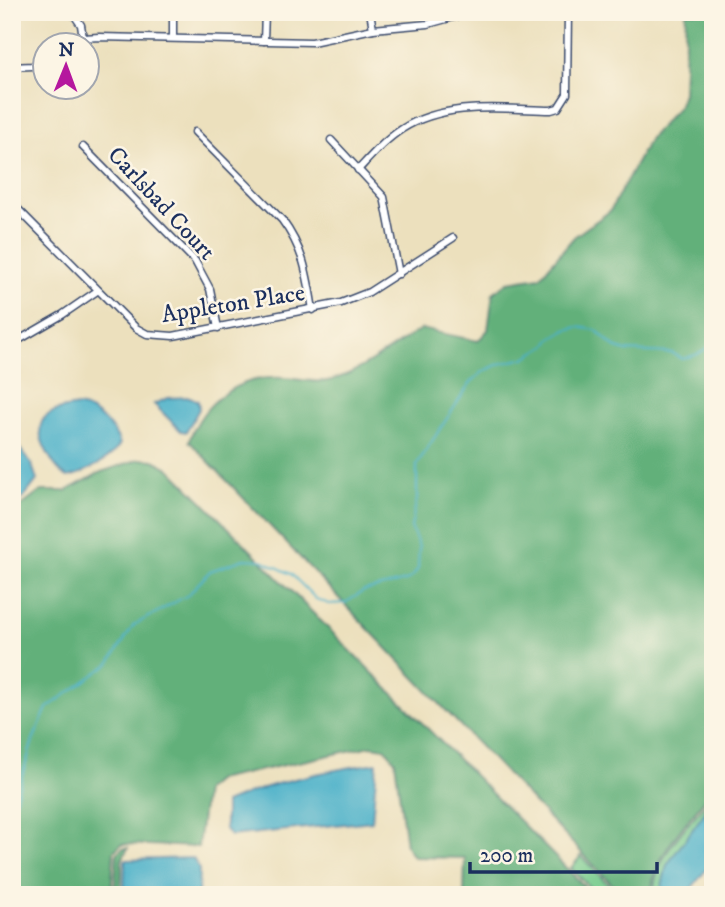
<svg xmlns="http://www.w3.org/2000/svg" width="725" height="907" font-family="'IM FELL DW Pica',serif">
	<rect width="100%" height="100%" fill="#fcf5e5"/>
	<filter id="ink" filterUnits="userSpaceOnUse"><feTurbulence type="fractalNoise" baseFrequency=".0143" numOctaves="2"/><feDisplacementMap in="SourceGraphic" scale="14" xChannelSelector="R" yChannelSelector="G"/><feConvolveMatrix kernelMatrix="1 2 1 2 8 2 1 2 1" color-interpolation-filters="sRGB"/></filter>
	<filter id="wash" filterUnits="userSpaceOnUse"><feTurbulence type="fractalNoise" baseFrequency=".00686" numOctaves="4" result="noise"/><feDisplacementMap in="SourceGraphic" scale="28" xChannelSelector="R" yChannelSelector="G"/><feGaussianBlur stdDeviation="1.57" result="paint"/><feColorMatrix in="noise" values="0 0 0 0 0 0 0 0 0 0 0 0 0 0 0 0 0 1.4 0 .05"/><feComposite in="paint" operator="in"/></filter>
	<g filter="url(#wash)">
		<rect width="100%" height="100%" fill="#ece0bd"/>
		<!-- green -->
		<g fill="#78cc8f" stroke="#4a7e76" stroke-width="2">
			<path d="M 713,795 L 713,801 L 667,865 L 660,894 L 654,895 C 653,857 691,822 713,795 Z"/>
			<polygon points="581,856 618,895 597,895 571,868"/>
		</g>
		<!-- forest -->
		<g fill="#62b07a" stroke="#3e706c" stroke-width="2">
			<path d="M 686,12 L 713,12 L 713,790 C 691,818 650,858 652,895 L 622,895 L 189,441 C 204,400 239,375 284,378 C 299,379 319,384 332,380 C 364,370 393,346 421,329 L 478,341 L 488,330 L 493,293 L 508,282 L 540,277 L 574,237 L 610,211 L 650,138 L 678,107 L 683,93 Z"/>
			<polygon points="140,459 154,460 169,468 593,895 464,895 465,858 413,857 406,846 395,761 385,748 371,746 217,780 205,790 198,847 122,844 114,851 111,895 12,895 12,513 41,491 66,491 101,472"/>
			<polygon points="123,848 128,848 122,860 121,895 114,895 117,853"/>
		</g>
		<!-- water -->
		<g fill="#4ab0c9" stroke="#327094" stroke-width="2">
			<polygon points="190,397 198,401 199,409 186,432 181,431 154,404 168,398"/>
			<path d="M 78,406 C 94,409 115,427 120,444 C 112,459 84,474 68,477 C 58,472 52,461 47,452 C 30,420 46,410 78,406 Z"/>
			<polygon points="12,438 32,465 37,480 24,497 12,506"/>
			<path d="M 377,763 L 372,821 L 230,836 L 225,829 L 225,803 C 274,781 324,771 377,763 Z"/>
			<polygon points="713,801 713,861 686,895 660,895 667,865"/>
			<polygon points="193,858 199,869 198,895 124,895 125,860"/>
		</g>
		<g fill="none" stroke-linecap="round" stroke-linejoin="round">
			<!-- stream -->
			<polyline stroke="#4ab0c9" stroke-width="2" points="12,810 33,740 47,708 109,664 134,625 188,595 210,571 244,559 262,560 291,574 316,599 329,604 345,603 364,591 406,581 413,576 418,569 419,547 411,527 417,499 417,464 471,382 484,371 499,364 525,358 548,344 551,339 566,330 578,327 596,330 614,347 626,351 672,353 683,359 698,354 713,344"/>
		</g>
	</g>
	<g filter="url(#ink)">
		<g fill="none" stroke-linecap="round" stroke-linejoin="round">
			<defs>
				<g id="minor">
					<polyline points="72,12 81,25 83,38"/>
					<polyline points="370,12 373,29"/>
					<polyline points="173,38 173,12"/>
					<polyline points="264,41 265,12"/>
					<polyline points="66,46 83,38 99,37 312,42 373,29 428,24 472,12"/>
					<polyline points="12,67 32,66 46,59"/>
					<path d="M 195,132 L 282,220 C 304,250 307,274 313,310"/>
					<polyline points="331,140 384,197 399,274"/>
					<polyline points="83,147 195,261 210,289 218,328"/>
					<path d="M 358,170 C 372,155 385,140 402,129 C 446,101 502,109 551,110 L 558,108 L 567,94 L 568,12"/>
					<polyline points="12,203 136,328 147,334 173,336 341,303 369,292 453,238"/>
					<polyline points="12,344 62,315 97,291"/>
					<polyline points="252,895 419,895"/>
				</g>
			</defs>
			<!-- minor casing -->
			<use href="#minor" stroke="#3a4a6c" stroke-width="9"/>
			<!-- minor -->
			<use href="#minor" stroke="#fff" stroke-width="6"/>
		</g>
	</g>
	<g text-anchor="middle" stroke-width="5" stroke-linejoin="round" paint-order="stroke">
		<!-- street labels -->
		<g font-size="24" fill="#1b2f5e" stroke="#fcf5e5">
			<text transform="translate(162 203) rotate(47)" y="8">Carlsbad Court</text>
			<text transform="translate(233 303) rotate(-9)" y="8">Appleton Place</text>
		</g>
	</g>
	<!-- margin -->
	<rect width="725" height="907" fill="none" stroke="#fcf5e5" stroke-width="42"/>
	<!-- north arrow -->
	<g transform="translate(66 66) rotate(1)"><circle r="33" fill="#fcf5e5" stroke="#a2a6af" stroke-width="2"/>
	<path d="M0-5L12 26L0 18L-12 26Z" fill="#b5179e"/>
	<text y="-10" font-size="19" font-weight="bold" text-anchor="middle" fill="#1b2f5e">N</text>
	</g>
	<!-- scale -->
	<path d="M470 862v10h187v-10" fill="none" stroke="#1b2f5e" stroke-width="3.5"/>
	<text x="480" y="862" font-size="21" fill="#1b2f5e" stroke="#fcf5e5" stroke-width="5" paint-order="stroke">200 m</text>
</svg>
